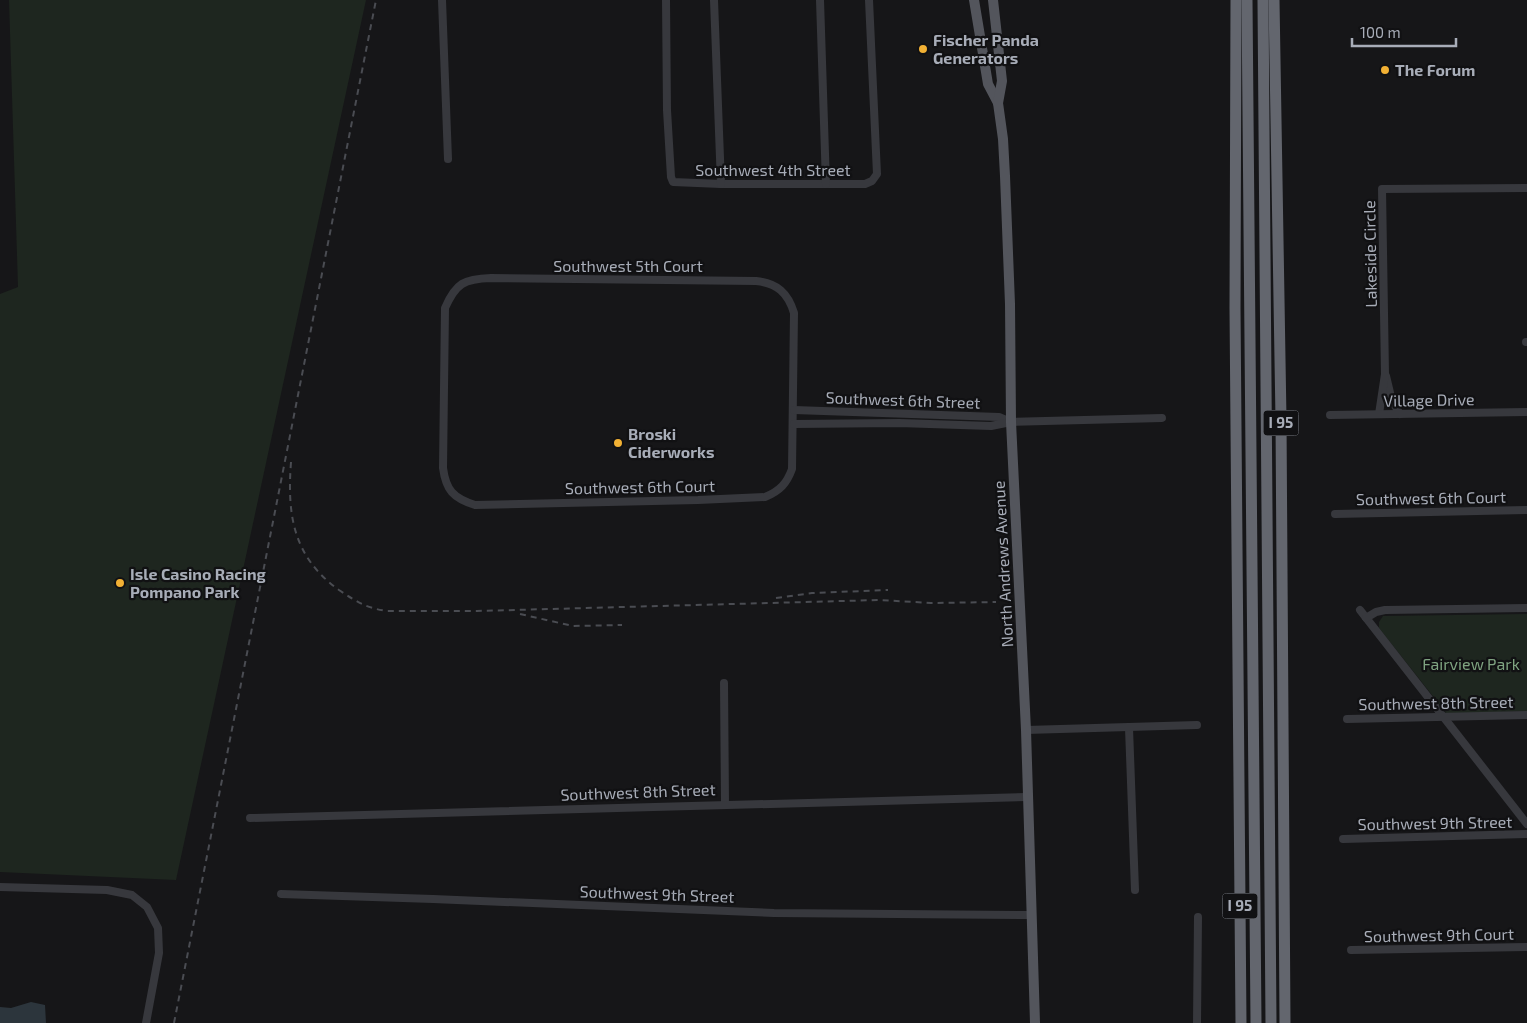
<svg xmlns="http://www.w3.org/2000/svg" width="1527" height="1023" font-family="'Exo 2',sans-serif">
	<rect width="100%" height="100%" fill="#161618"/>
	<!-- green -->
	<g fill="#1e261f">
		<polygon points="9,0 366,0 176,880 0,872 0,294 18,287"/>
		<polygon points="1527,614 1527,711 1447,714 1379,628 1379,622 1383,616"/>
	</g>
	<!-- water -->
	<polygon fill="#2c353c" points="31,1002 45,1005 46,1023 0,1023 0,1007 11,1008"/>
	<g fill="none" stroke-linecap="round" stroke-linejoin="round">
		<!-- minor -->
		<g stroke="#37383d" stroke-width="8">
			<polyline points="442,0 448,159"/>
			<polyline points="666,0 667,110 671,177 673,182 721,184 865,184 872,181 877,174 869,0"/>
			<polyline points="714,0 721,184"/>
			<polyline points="820,0 826,184"/>
			<path d="M 491,278 L 756,281 C 777,283 788,293 794,313 L 792,469 C 787,483 780,491 765,497 L 698,500 L 475,505 C 453,498 446,490 443,468 L 445,308 C 456,283 464,279 491,278 Z"/>
			<polyline points="1526,342 1527,342"/>
			<polyline points="1386,376 1392,401 1400,414"/>
			<polyline points="794,410 999,417 1011,422"/>
			<polyline points="1379,414 1385,374 1382,189 1527,188"/>
			<polyline points="1330,415 1527,412"/>
			<polyline points="794,424 899,423 991,426 1011,422 1162,418"/>
			<polyline points="1335,514 1527,510"/>
			<polyline points="1360,610 1527,824"/>
			<polyline points="1366,618 1376,612 1385,610 1527,608"/>
			<polyline points="724,683 725,804"/>
			<polyline points="1347,719 1527,715"/>
			<polyline points="1129,728 1135,890"/>
			<polyline points="1026,730 1197,725"/>
			<polyline points="250,818 1027,797"/>
			<polyline points="1343,839 1527,834"/>
			<polyline points="0,887 107,890 132,895 147,907 158,928 159,953 146,1023"/>
			<polyline points="281,894 433,899 774,913 1031,915"/>
			<polyline points="1351,950 1527,947"/>
			<polyline points="1197,1023 1198,917"/>
		</g>
		<!-- major -->
		<g stroke="#53555c" stroke-width="10">
			<polyline points="974,0 988,84 998,103"/>
			<polyline points="993,0 1002,81 998,103 1003,139 1005,176 1010,304 1011,422 1026,730 1035,1023"/>
		</g>
		<!-- highway -->
		<g stroke="#63666e" stroke-width="11">
			<polyline points="1236,0 1235,308 1241,1023"/>
			<polyline points="1247,0 1256,1023"/>
			<polyline points="1263,0 1271,1023"/>
			<polyline points="1274,0 1281,419 1285,1023"/>
		</g>
		<!-- rail -->
		<g stroke="#4a4c52" stroke-width="2" stroke-dasharray="6 5" stroke-linecap="butt">
			<path d="M 291,462 C 287,515 293,557 339,590 C 357,602 366,608 387,611 L 477,611 L 879,600 L 931,603 L 996,602"/>
			<polyline points="776,598 812,593 888,590"/>
			<polyline points="520,614 573,626 622,625"/>
			<polyline points="174,1023 376,0"/>
		</g>
	</g>
	<!-- markers -->
	<g fill="#f2b134" stroke="#111113" stroke-width="2">
		<circle cx="923" cy="49" r="5"/>
		<circle cx="1385" cy="70" r="5"/>
		<circle cx="618" cy="443" r="5"/>
		<circle cx="120" cy="583" r="5"/>
	</g>
	<g text-anchor="middle" stroke-width="4.5" stroke-linejoin="round" paint-order="stroke">
		<!-- shield labels -->
		<g fill="#111113" stroke="#7b7e86" stroke-width="1">
			<rect x="1263.5" y="410.5" width="35" height="25" rx="4"/>
			<rect x="1222.5" y="893.5" width="35" height="25" rx="4"/>
		</g>
		<g font-size="15" font-weight="bold" fill="#a8adb8">
			<text x="1281" y="428">I 95</text>
			<text x="1240" y="911">I 95</text>
		</g>
		<!-- poi labels -->
		<g font-size="16" font-weight="bold" fill="#a8adb8" stroke="#111113" text-anchor="start">
			<text x="933" y="46">Fischer Panda<tspan x="933" dy="18">Generators</tspan></text>
			<text x="1395" y="76">The Forum</text>
			<text x="628" y="440">Broski<tspan x="628" dy="18">Ciderworks</tspan></text>
			<text x="130" y="580">Isle Casino Racing<tspan x="130" dy="18">Pompano Park</tspan></text>
		</g>
		<!-- street labels -->
		<g font-size="16" fill="#a8adb8" stroke="#111113">
			<text x="773" y="176">Southwest 4th Street</text>
			<text transform="translate(1370 254) rotate(-91)" y="6">Lakeside Circle</text>
			<text x="628" y="272">Southwest 5th Court</text>
			<text transform="translate(903 400) rotate(2)" y="6">Southwest 6th Street</text>
			<text transform="translate(1429 400) rotate(-1)" y="6">Village Drive</text>
			<text transform="translate(640 487) rotate(-1)" y="6">Southwest 6th Court</text>
			<text transform="translate(1431 498) rotate(-1)" y="6">Southwest 6th Court</text>
			<text transform="translate(1003 564) rotate(-93)" y="6">North Andrews Avenue</text>
			<text transform="translate(1436 703) rotate(-1)" y="6">Southwest 8th Street</text>
			<text transform="translate(638 792) rotate(-2)" y="6">Southwest 8th Street</text>
			<text transform="translate(1435 823) rotate(-1)" y="6">Southwest 9th Street</text>
			<text transform="translate(657 894) rotate(2)" y="6">Southwest 9th Street</text>
			<text transform="translate(1439 935) rotate(-1)" y="6">Southwest 9th Court</text>
		</g>
		<!-- park labels -->
		<g font-size="16" fill="#7fa381" stroke="#111113">
			<text x="1471" y="670">Fairview Park</text>
		</g>
	</g>
	<!-- scale -->
	<path d="M1352 38v8h104v-8" fill="none" stroke="#a8adb8" stroke-width="2.5"/>
	<text x="1360" y="38" font-size="15" fill="#a8adb8" stroke="#111113" stroke-width="4" paint-order="stroke">100 m</text>
</svg>
